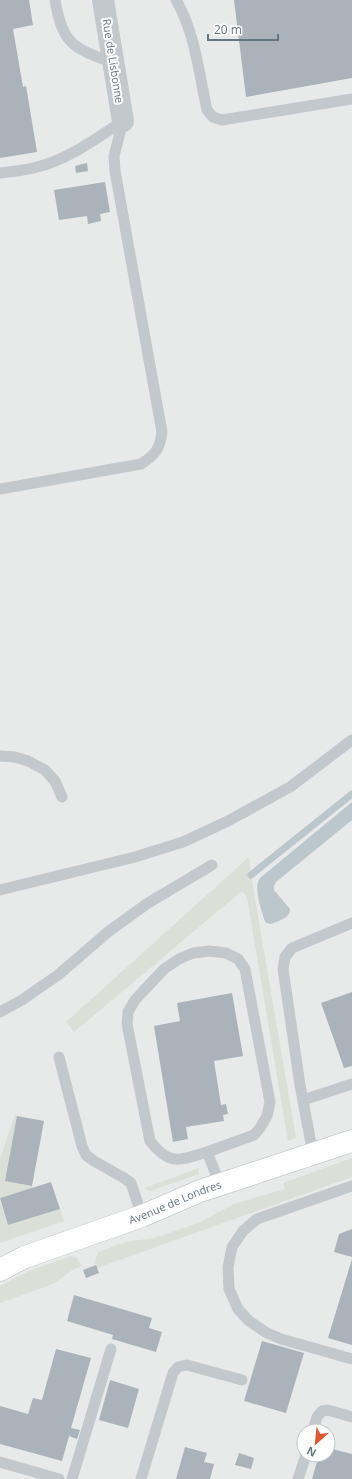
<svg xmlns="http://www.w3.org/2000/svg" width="352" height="1479" font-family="'Open Sans',sans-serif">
	<rect width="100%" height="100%" fill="#fafaf8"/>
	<!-- built -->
	<path fill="#e8e9e9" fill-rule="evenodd" d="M 0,0 L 352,0 L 352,1479 L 0,1479 ZM 304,1431 L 328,1431 L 328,1455 L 304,1455 Z"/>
	<!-- green -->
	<g fill="#dadfd7">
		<polygon points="249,857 251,875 296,1138 288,1141 247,897 242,891 74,1032 66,1022"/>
		<polygon points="15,1114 17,1116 5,1181 32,1186 33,1188 0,1198 0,1159"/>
		<polygon points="352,1158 352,1177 97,1268 95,1262 98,1252 125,1242 154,1238 201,1222 234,1204 285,1189 283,1183"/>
		<polygon points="199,1168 199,1174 150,1191 145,1188"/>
		<polygon points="0,1201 8,1225 60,1209 64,1221 0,1243"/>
		<polygon points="71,1256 76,1257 82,1266 74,1269 53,1284 0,1303 0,1286 29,1271"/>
	</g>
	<!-- water -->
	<path fill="#bbc7cb" d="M 352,802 L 352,820 L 276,882 L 274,886 L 274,890 L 290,909 C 291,918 278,921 271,924 L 266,923 L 264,919 C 261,908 253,887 260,878 Z"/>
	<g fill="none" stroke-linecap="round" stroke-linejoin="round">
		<!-- stream -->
		<polyline stroke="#bbc7cb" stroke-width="7" points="251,875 352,794"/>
	</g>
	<!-- building -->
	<g fill="#aab3b9">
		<polygon points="0,0 29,0 33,25 13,29 23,87 26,86 37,152 0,158"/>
		<polygon points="234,0 352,0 352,78 246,97"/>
		<polygon points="87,163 88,171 76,173 75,166"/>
		<polygon points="105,182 110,212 100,214 101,221 88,224 87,216 59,220 54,190"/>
		<polygon points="352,992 352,1066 344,1068 321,1003"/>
		<polygon points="232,993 243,1056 214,1061 221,1105 226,1104 228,1114 223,1115 224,1121 186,1127 188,1139 173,1142 154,1026 180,1021 177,1003"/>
		<polygon points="17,1116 44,1121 32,1186 5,1181"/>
		<polygon points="51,1182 60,1209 8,1225 0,1198"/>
		<polygon points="352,1229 352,1257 334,1252 339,1234"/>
		<polygon points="352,1259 352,1345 328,1338"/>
		<polygon points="96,1265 99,1273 86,1278 83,1270"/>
		<polygon points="74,1295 152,1318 149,1328 162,1332 156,1352 112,1339 113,1335 67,1321"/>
		<polygon points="262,1341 304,1353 286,1413 244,1401"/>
		<polygon points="56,1349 91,1358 71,1428 80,1430 77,1439 69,1436 62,1461 0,1444 0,1406 28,1414 33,1398 42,1400"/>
		<polygon points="110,1380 139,1389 128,1428 99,1420"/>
		<polygon points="185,1447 207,1453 204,1462 214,1464 210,1479 176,1479"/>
		<polygon points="328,1448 352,1454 352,1479 312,1479 319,1455 328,1455"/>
		<polygon points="239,1453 254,1458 251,1469 235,1465"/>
	</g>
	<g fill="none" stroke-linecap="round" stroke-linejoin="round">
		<defs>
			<g id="secondary">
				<path id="s1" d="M 0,1270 L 25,1257 L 142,1216 L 200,1191 L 352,1141"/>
			</g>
		</defs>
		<!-- secondary casing -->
		<use href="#secondary" stroke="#b3babf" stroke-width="23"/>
		<!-- lane -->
		<g stroke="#c3c8cc" stroke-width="11">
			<path d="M 55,0 C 63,45 73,48 114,63"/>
			<path d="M 176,0 C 195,32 199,74 207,110 L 213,117 L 222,120 L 352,99"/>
			<path d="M 0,173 C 12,171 25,171 37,167 C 67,160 97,138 123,121"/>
			<path d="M 0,489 L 141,464 C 155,455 160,449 162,432 L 115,171 L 114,156 L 123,121"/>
			<polyline points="0,756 15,757 28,761 45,770 55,781 62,797"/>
			<polyline points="0,890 135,857 183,842 228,821 290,787 352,740"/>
			<polyline points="0,1012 22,1000 58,975 108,932 148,903 212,865"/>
			<polyline points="59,1057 82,1146 86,1155 94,1161 124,1178 131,1183 142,1216"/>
			<polyline points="303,1100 352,1084"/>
			<path d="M 207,1152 C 180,1160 170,1167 150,1141 L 127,1024 L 128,1012 L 135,1000 L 164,969 L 179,959 L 193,953 L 210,951 L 226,953 L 238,959 L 245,969 L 270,1102 L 267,1116 L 260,1128 L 254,1135 L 207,1152 L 220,1184"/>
			<polyline points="313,1154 300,1085 283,969 285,957 292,948 352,923"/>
			<polyline points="352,1186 257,1219 243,1231 232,1247 228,1267 229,1289 238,1309 249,1321 267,1333 281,1339 352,1359"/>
			<polyline points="313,1431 317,1417 322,1411 328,1410 352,1417"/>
			<polyline points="0,1462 59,1479"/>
			<polyline points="72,1479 111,1349"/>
			<polyline points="141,1479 173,1373 178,1367 187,1365 242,1380"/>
			<polyline points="298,1479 306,1455"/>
		</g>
		<!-- street -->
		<polyline stroke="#c3c8cc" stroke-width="22" points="103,0 123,121"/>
		<!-- secondary -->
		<use href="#secondary" stroke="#fff" stroke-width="22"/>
	</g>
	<g text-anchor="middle" stroke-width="4" stroke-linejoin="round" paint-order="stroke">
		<!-- street labels -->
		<g font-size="11" fill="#657683" stroke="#fff">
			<text transform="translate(113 61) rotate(81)" y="4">Rue de Lisbonne</text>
			<text dy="4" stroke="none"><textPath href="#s1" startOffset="188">Avenue de Londres</textPath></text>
		</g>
	</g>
	<!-- north arrow -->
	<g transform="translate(316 1443) rotate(207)"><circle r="19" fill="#ffffff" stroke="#c1c8cd"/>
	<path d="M0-3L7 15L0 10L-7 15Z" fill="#e4572e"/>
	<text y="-6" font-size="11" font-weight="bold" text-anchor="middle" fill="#657683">N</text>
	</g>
	<!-- scale -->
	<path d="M208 34v6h70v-6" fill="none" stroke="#657683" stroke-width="2"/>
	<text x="214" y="34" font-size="12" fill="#657683" stroke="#ffffff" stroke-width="3" paint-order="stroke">20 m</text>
</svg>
